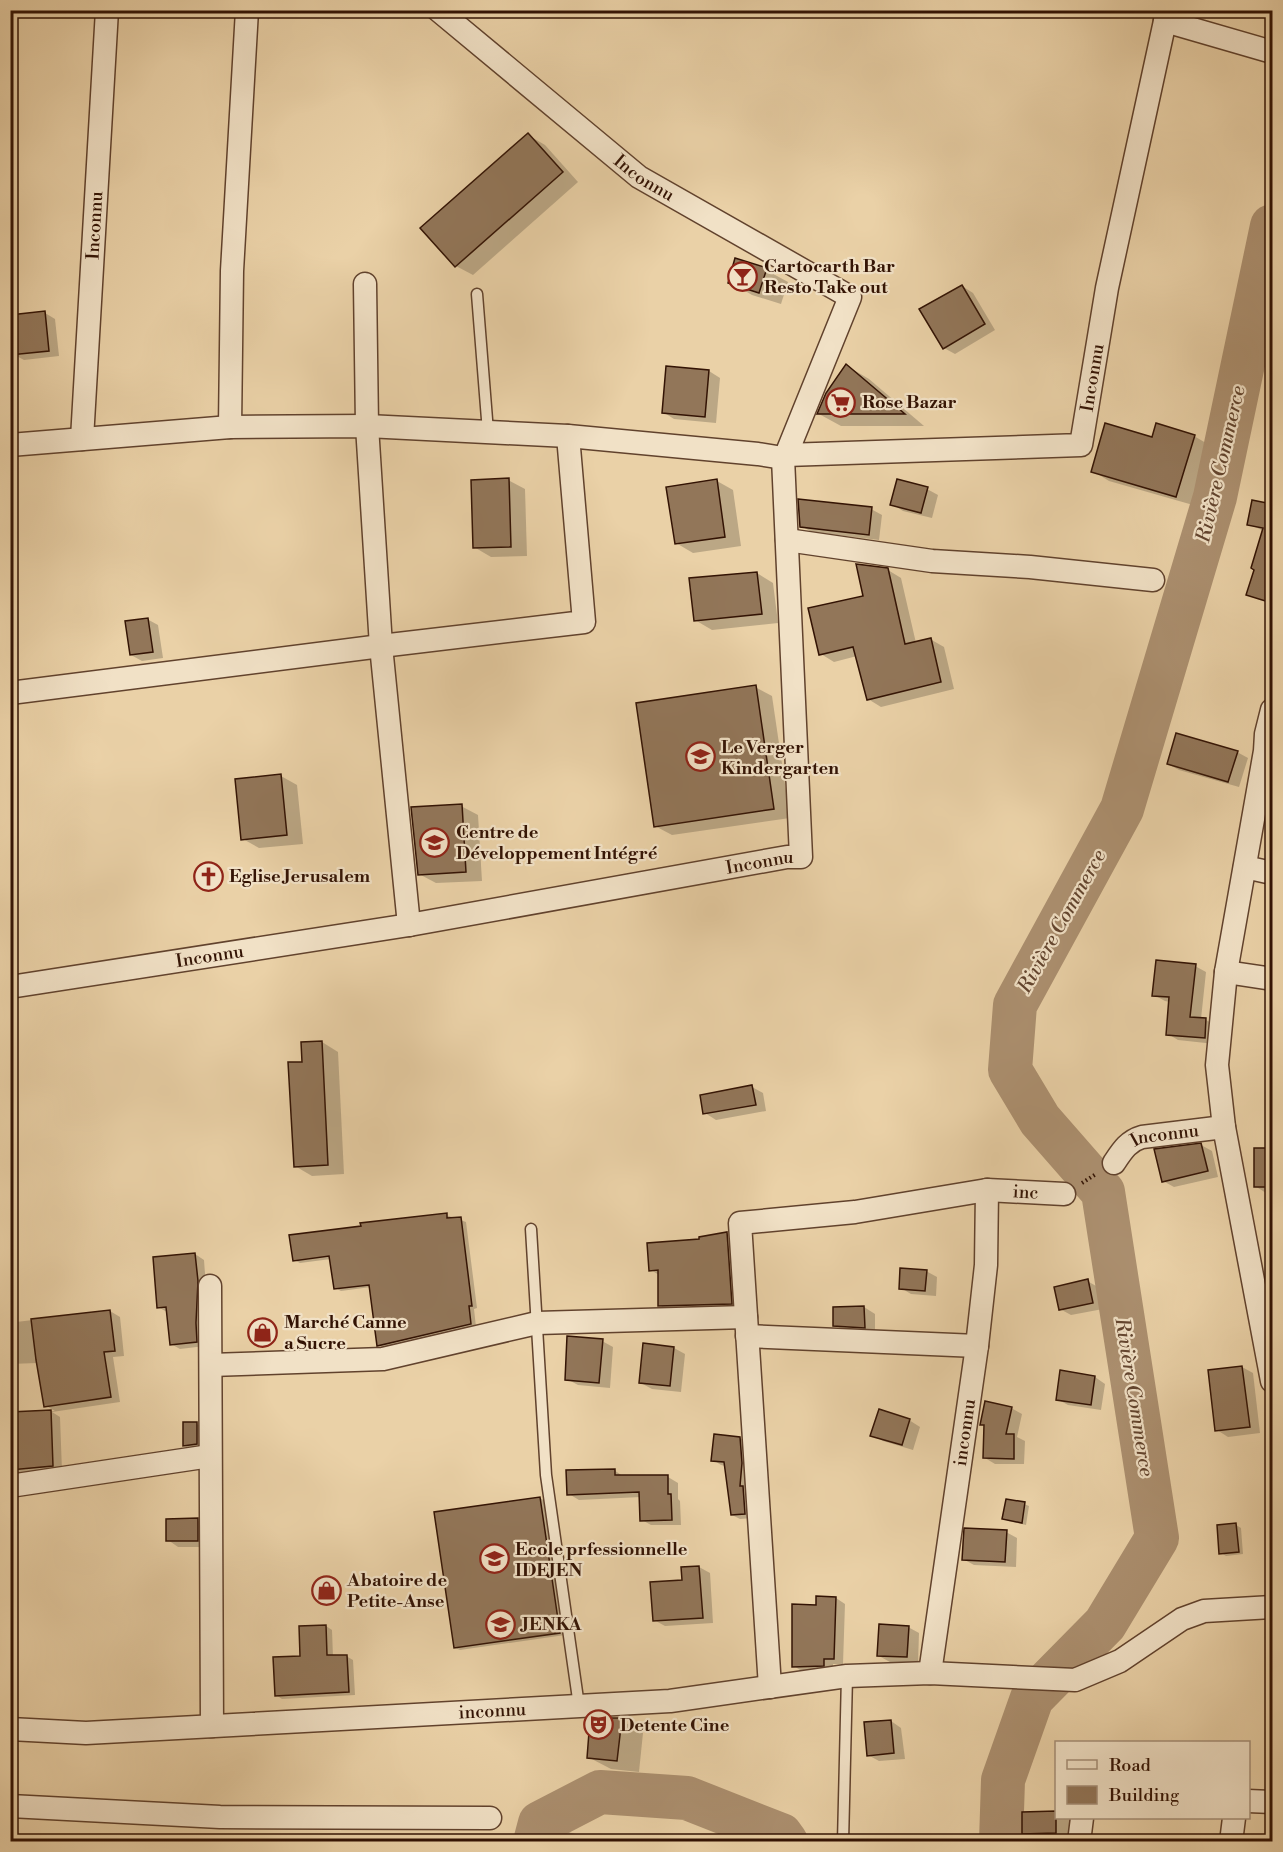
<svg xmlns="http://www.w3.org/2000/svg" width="1283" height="1852" font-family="'Libre Bodoni',serif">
	<rect width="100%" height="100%" fill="#ead1a7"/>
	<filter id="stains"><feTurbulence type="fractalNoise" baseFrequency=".00333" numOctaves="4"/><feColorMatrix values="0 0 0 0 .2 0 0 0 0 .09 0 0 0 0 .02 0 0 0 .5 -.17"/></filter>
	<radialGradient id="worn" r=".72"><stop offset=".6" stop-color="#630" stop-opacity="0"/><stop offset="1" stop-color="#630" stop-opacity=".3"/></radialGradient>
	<!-- shadow -->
	<g fill="#0003">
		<polygon points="528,135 545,145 578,182 473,275 456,266"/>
		<polygon points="766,270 788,282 781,304 752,295 730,282"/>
		<polygon points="962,286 973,293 995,330 955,354 944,348"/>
		<polygon points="45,313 55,319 59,356 24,360 13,354"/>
		<polygon points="847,366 869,379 924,426 841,426 819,414"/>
		<polygon points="667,367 709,371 720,378 716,423 674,419 663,412"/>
		<polygon points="10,371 18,376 15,426 10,425"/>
		<polygon points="1194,436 1211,446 1193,505 1109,481 1093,471 1153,439"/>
		<polygon points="508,480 525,489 527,556 491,557 474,547"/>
		<polygon points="717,481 733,490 741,546 693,553 676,543"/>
		<polygon points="927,489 938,495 932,518 903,511 892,504"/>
		<polygon points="1272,501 1272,604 1257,599 1248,594 1264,531 1248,524 1271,506"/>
		<polygon points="871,509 882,515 879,540 812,532 801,526"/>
		<polygon points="888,570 901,578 916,643 930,639 944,647 954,689 881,707 868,699 857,656 834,662 821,654"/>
		<polygon points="757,573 773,583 778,623 712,630 695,620"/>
		<polygon points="147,619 158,625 163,658 142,661 131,655"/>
		<polygon points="755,687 772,696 790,818 672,835 655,826"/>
		<polygon points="1237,752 1248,758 1239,787 1179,770 1168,764"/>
		<polygon points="281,776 297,785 303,844 259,848 243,839"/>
		<polygon points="461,806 478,815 482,881 436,883 419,874"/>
		<polygon points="1272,918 1272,949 1268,946"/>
		<polygon points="1195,966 1206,972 1201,1019 1206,1020 1217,1026 1215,1044 1178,1040 1168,1034 1170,1002 1165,1001 1154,995"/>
		<polygon points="322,1042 338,1052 344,1174 312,1176 295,1166"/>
		<polygon points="752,1087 763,1093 766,1111 716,1120 705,1113"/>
		<polygon points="1201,1145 1212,1151 1218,1177 1174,1187 1163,1181"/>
		<polygon points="1255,1150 1272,1150 1272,1193 1266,1193 1255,1186"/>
		<polygon points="446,1215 466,1222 477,1308 474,1309 476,1327 384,1348 378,1345 371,1287 341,1291 335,1288 331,1259 300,1263 294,1260"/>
		<polygon points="727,1233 738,1240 742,1309 670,1311 659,1305 659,1275 651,1270 701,1241"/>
		<polygon points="195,1254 204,1260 206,1287 205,1346 180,1349 171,1344 167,1312 158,1307"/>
		<polygon points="926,1271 937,1277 936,1296 911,1294 901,1288"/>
		<polygon points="1087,1281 1098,1287 1103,1309 1071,1315 1060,1309"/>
		<polygon points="10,1288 16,1322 110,1311 120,1317 124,1356 113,1357 120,1402 52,1412 60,1417 62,1471 10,1475 10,1413 55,1411 46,1406 38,1363 10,1364"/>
		<polygon points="864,1307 875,1314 875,1333 846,1332 835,1325"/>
		<polygon points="602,1341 613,1347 610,1388 578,1385 567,1379"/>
		<polygon points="645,1345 674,1348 685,1354 681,1392 652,1389 641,1383"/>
		<polygon points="1242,1367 1253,1373 1260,1433 1228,1437 1217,1430"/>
		<polygon points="1095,1377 1105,1384 1101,1410 1068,1405 1057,1399"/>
		<polygon points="1011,1408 1022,1414 1017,1437 1025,1441 1024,1464 995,1464 985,1458 985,1426 982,1424"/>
		<polygon points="909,1420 920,1427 913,1450 883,1441 872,1435"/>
		<polygon points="197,1424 202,1427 202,1446 189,1448 184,1446"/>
		<polygon points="740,1438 748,1443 753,1518 740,1519 732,1515 725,1466 721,1465 713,1460"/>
		<polygon points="614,1470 624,1477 668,1477 678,1483 678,1499 680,1501 681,1525 651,1525 642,1520 641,1497 579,1500 569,1494"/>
		<polygon points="540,1498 545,1501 565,1635 460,1650 455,1648"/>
		<polygon points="1024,1504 1029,1506 1026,1525 1008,1521 1004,1519"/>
		<polygon points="197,1520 208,1526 208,1547 178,1547 168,1540"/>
		<polygon points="1236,1525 1241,1528 1243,1554 1226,1556 1221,1553"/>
		<polygon points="1006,1532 1017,1538 1016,1567 974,1565 963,1559"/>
		<polygon points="699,1567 710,1573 713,1623 665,1626 654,1620"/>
		<polygon points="836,1598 845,1604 843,1664 833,1664 833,1670 803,1672 794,1666 817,1607"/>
		<polygon points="326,1626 332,1630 333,1657 346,1656 353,1660 355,1695 282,1699 276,1695 301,1657"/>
		<polygon points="908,1627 919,1633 918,1663 890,1662 879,1656"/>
		<polygon points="621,1720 643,1733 639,1772 611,1769 588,1757"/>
		<polygon points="891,1721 901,1728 905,1759 879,1761 868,1755"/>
		<polygon points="1056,1812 1056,1818 1079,1818 1077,1838 1035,1839 1024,1833 1023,1813"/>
		<polygon points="564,1831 591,1838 598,1842 562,1842"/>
		<polygon points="467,1838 484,1840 486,1842 467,1842"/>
	</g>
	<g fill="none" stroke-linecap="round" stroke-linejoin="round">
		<!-- river -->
		<g stroke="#ac9070" stroke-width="44">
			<polyline points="535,1842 540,1823 600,1792 687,1798 781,1835 786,1842"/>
			<polyline points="1001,1842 1003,1780 1032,1698 1105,1624 1157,1538 1103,1192 1040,1120 1010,1070 1015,1005 1122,809 1215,497 1272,226"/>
		</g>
	</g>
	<!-- building -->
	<g fill="#927659" stroke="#331304" stroke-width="1.5">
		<polygon points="528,133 563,172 455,267 420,228"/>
		<polygon points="735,258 767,268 759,293 728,283"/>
		<polygon points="962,285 985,324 943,349 919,309"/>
		<polygon points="45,311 49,351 10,355 10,315"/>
		<polygon points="846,364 905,414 817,414 826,393"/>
		<polygon points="666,366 709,370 705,417 662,413"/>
		<polygon points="1105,423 1152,437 1156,423 1195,435 1176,497 1091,472"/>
		<polygon points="509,478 511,547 473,548 471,480"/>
		<polygon points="717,479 725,537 675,544 666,487"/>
		<polygon points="897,479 928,487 921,513 890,505"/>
		<polygon points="798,499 872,507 869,535 800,527"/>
		<polygon points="1252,500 1272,504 1272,603 1246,595 1254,570 1251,568 1263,528 1247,525"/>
		<polygon points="856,564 888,568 905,644 931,638 941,682 867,700 853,647 819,655 808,608 863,596"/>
		<polygon points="757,572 762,614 694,621 689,578"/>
		<polygon points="148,618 153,652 130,655 125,621"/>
		<polygon points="756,685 774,809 654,827 636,703"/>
		<polygon points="1176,733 1238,751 1228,782 1167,764"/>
		<polygon points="281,774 287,835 241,840 235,779"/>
		<polygon points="462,804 466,872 418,875 411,807"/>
		<polygon points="1156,960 1196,964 1190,1017 1206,1018 1205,1038 1166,1035 1169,997 1152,996"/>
		<polygon points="322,1041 328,1165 294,1167 288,1062 302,1062 301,1042"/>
		<polygon points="752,1085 756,1105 703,1114 700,1095"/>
		<polygon points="1201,1143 1208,1171 1162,1182 1154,1149"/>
		<rect x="1254" y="1148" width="18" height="39"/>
		<polygon points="447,1213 447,1218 461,1217 472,1306 469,1306 471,1324 377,1346 369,1285 334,1289 329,1256 293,1261 289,1235 361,1226 360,1223"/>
		<polygon points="727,1232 732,1304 658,1306 658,1270 649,1271 647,1243 699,1239 699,1237"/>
		<polygon points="195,1253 198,1281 196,1323 197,1342 170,1345 166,1307 157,1308 153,1257"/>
		<polygon points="900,1268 927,1270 925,1291 899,1289"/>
		<polygon points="1088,1279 1093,1303 1059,1310 1054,1287"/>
		<polygon points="864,1306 865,1328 833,1326 833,1307"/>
		<polygon points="110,1310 115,1351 104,1352 111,1397 44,1407 36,1360 31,1319"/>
		<polygon points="567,1336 603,1339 599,1383 565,1380"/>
		<polygon points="643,1343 674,1347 670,1386 639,1383"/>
		<polygon points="1242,1366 1250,1427 1215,1431 1208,1370"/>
		<polygon points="1060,1370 1095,1376 1091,1405 1056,1400"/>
		<polygon points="985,1401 1012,1407 1006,1434 1014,1434 1014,1459 983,1458 984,1425 980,1425"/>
		<polygon points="879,1409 910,1419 902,1445 870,1436"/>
		<polygon points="51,1410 53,1466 10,1470 10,1412"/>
		<polygon points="183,1422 197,1422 197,1444 183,1446"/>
		<polygon points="714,1434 740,1437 742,1463 740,1486 743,1486 745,1514 731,1515 724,1462 711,1461"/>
		<polygon points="615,1469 615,1475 668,1475 668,1494 671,1494 672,1520 640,1521 639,1492 567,1495 566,1470"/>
		<polygon points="540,1497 560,1633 454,1648 434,1512"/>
		<polygon points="1006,1499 1025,1502 1022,1523 1002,1519"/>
		<polygon points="198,1518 198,1541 166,1541 166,1519"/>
		<polygon points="1236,1523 1239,1552 1219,1554 1217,1525"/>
		<polygon points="964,1528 1007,1530 1005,1562 962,1560"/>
		<polygon points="699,1566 703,1618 653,1621 650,1582 682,1580 681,1567"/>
		<polygon points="816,1596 836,1597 834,1659 824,1659 824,1666 792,1667 792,1604 816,1605"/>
		<polygon points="879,1624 909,1626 907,1657 877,1656"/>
		<polygon points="326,1625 327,1655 347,1655 349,1692 275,1696 273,1657 300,1656 299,1626"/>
		<polygon points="608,1718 622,1718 617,1761 587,1758 590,1719"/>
		<polygon points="891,1720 894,1753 867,1756 864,1722"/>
		<polygon points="1056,1811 1056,1833 1022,1834 1022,1812"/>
	</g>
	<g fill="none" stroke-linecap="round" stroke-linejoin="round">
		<defs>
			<g id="lane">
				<polyline points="477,294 488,432"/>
				<polyline points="531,1229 546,1475 579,1706"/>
				<polyline points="843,1842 847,1676"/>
			</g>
			<g id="street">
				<path id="s1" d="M 438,10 L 639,177 L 850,297 L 786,455 L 1081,445 L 1107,288 L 1165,21 L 1170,10"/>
				<polyline points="1165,21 1272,52"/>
				<polyline points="365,284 367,426 381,646 409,925"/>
				<polyline points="230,427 232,271 247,10"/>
				<path id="s2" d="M 82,439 L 107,10"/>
				<polyline points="10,445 230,427 367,426 568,436 758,454 783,458"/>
				<polyline points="787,540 932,561 1030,567 1153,580"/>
				<polyline points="10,693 381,646 584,622 568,436"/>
				<polyline points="1272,710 1266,734 1265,751 1226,972 1217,1065 1224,1127 1272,1381"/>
				<polyline points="1245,867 1272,873"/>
				<polyline points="1226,972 1272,979"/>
				<path id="s3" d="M 10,987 L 409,925 L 787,857 L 801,857 L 783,458 L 786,455"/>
				<path id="s4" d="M 1114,1163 C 1122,1151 1128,1141 1142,1137 L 1224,1127"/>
				<polyline points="210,1286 212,1726"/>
				<polyline points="747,1336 977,1346"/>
				<polyline points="211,1365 383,1359 537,1323 746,1317"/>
				<polyline points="10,1486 210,1456"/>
				<path id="s5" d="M 930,1673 L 977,1346 L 986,1265 L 987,1190"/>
				<path id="s6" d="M 770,1687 L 740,1223 L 855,1212 L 987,1190 L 1064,1194"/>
				<path id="s7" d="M 10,1729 L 86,1733 L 670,1701 L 847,1676 L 930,1673 L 1075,1680 L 1120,1661 L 1182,1619 L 1204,1611 L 1272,1607"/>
				<polyline points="1248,1801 1272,1802"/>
				<polyline points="10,1806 220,1817 490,1818"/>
				<polyline points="1079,1842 1082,1818"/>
				<polyline points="1231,1842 1234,1818"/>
			</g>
		</defs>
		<!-- lane casing -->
		<use href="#lane" stroke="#61422d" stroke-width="13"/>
		<!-- street casing -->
		<use href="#street" stroke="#61422d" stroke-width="25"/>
		<!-- path -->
		<polyline stroke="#331304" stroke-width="4" stroke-dasharray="1.5 3" stroke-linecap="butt" points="1082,1183 1096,1174"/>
		<!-- lane -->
		<use href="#lane" stroke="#f1e1c6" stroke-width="10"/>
		<!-- street -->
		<use href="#street" stroke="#f1e1c6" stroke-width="22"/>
	</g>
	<!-- icons -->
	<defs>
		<symbol id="bar-ring" viewBox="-11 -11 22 22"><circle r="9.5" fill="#f1e1c6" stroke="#8f2418" stroke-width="1.5"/><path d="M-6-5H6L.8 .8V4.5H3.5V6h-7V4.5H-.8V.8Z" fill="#8f2418"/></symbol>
		<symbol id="supermarket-ring" viewBox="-11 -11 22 22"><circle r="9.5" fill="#f1e1c6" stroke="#8f2418" stroke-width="1.5"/><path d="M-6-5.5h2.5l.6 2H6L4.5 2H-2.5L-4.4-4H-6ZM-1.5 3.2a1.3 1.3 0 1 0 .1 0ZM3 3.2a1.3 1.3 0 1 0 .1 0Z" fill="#8f2418"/></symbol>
		<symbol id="school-ring" viewBox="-11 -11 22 22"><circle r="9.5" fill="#f1e1c6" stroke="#8f2418" stroke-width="1.5"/><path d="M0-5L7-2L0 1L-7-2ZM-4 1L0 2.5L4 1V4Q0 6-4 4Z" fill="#8f2418"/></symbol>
		<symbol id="church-ring" viewBox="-11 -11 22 22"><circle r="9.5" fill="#f1e1c6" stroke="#8f2418" stroke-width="1.5"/><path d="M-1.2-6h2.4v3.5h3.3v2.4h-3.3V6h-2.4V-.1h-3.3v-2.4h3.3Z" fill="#8f2418"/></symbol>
		<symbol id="shop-ring" viewBox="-11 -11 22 22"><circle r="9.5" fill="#f1e1c6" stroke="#8f2418" stroke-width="1.5"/><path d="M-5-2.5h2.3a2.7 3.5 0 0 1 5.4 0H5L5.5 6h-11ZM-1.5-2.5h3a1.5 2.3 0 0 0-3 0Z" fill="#8f2418"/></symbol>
		<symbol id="university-ring" viewBox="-11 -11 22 22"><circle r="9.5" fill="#f1e1c6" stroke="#8f2418" stroke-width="1.5"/><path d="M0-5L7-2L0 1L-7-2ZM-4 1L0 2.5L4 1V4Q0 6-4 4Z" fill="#8f2418"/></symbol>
		<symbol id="theatre-ring" viewBox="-11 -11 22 22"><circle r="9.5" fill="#f1e1c6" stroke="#8f2418" stroke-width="1.5"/><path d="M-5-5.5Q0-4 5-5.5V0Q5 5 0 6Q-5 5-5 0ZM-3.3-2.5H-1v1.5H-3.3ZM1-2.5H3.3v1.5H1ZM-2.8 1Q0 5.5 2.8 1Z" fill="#8f2418"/></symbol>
	</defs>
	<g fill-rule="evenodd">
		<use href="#bar-ring" x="726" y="260" width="33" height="33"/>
		<use href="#supermarket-ring" x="824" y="386" width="33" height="33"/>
		<use href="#school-ring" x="684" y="740" width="33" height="33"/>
		<use href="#school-ring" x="418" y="826" width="33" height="33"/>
		<use href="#church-ring" x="192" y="860" width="33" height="33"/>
		<use href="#shop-ring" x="246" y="1316" width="33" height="33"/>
		<use href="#school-ring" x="478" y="1542" width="33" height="33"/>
		<use href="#shop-ring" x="310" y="1574" width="33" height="33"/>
		<use href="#university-ring" x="484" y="1608" width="33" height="33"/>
		<use href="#theatre-ring" x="582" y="1708" width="33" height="33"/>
	</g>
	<g text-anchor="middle" stroke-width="4.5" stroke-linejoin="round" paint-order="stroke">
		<!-- street labels -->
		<g font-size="18" fill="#331304" stroke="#f1e1c6">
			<text dy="6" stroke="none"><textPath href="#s1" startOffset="266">Inconnu</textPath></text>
			<text dy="6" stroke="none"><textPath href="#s2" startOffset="214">Inconnu</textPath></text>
			<text dy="6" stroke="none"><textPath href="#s1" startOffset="1038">Inconnu</textPath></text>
			<text dy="6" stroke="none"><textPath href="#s3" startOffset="760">Inconnu</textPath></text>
			<text dy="6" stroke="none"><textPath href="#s3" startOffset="202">Inconnu</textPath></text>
			<text dy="6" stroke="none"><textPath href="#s4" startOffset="62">Inconnu</textPath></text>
			<text dy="6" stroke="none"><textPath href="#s6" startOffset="753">inc</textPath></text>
			<text dy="6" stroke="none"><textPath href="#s5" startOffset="243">inconnu</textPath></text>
			<text dy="6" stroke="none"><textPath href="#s7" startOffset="483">inconnu</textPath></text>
		</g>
		<!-- poi labels -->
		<g font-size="18" font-weight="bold" fill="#331304" stroke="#f1e1c6" text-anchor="start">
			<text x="764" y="272">Cartocarth Bar<tspan x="764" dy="21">Resto Take out</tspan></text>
			<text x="862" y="408">Rose Bazar</text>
			<text x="721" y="753">Le Verger<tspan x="721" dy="21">Kindergarten</tspan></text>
			<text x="456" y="838">Centre de<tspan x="456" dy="21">Développement Intégré</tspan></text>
			<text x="229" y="882">Eglise Jerusalem</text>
			<text x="284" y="1328">Marché Canne<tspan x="284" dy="21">a Sucre</tspan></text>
			<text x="515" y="1555">Ecole prfessionnelle<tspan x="515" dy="21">IDEJEN</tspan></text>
			<text x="347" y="1586">Abatoire de<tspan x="347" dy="21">Petite-Anse</tspan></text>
			<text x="522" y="1630">JENKA</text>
			<text x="620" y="1731">Detente Cine</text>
		</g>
		<!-- water labels -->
		<g font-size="20" font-style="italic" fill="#63452f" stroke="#f1e1c6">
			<text transform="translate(1220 464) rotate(-77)" y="7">Rivière Commerce</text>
			<text transform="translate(1061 921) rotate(-61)" y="7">Rivière Commerce</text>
			<text transform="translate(1135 1397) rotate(81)" y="7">Rivière Commerce</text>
		</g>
	</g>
	<!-- margin -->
	<rect width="1283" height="1852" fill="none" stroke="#ead1a7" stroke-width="36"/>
	<rect x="12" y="12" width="1259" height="1828" fill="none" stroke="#331304" stroke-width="3"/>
	<rect x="18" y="18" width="1247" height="1816" fill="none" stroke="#331304" stroke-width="1.5"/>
	<!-- legend -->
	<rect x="1055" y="1741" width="195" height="78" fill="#f1e1c6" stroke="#a58f78" stroke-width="1.5"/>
	<rect x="1067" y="1760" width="30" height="9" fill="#f1e1c6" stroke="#a58f78" stroke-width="1.5"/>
	<text x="1109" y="1771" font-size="18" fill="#331304">Road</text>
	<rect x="1067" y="1786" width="30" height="18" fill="#927659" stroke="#a58f78" stroke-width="1.5"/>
	<text x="1109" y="1801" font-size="18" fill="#331304">Building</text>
	<rect width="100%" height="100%" filter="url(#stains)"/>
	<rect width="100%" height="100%" fill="url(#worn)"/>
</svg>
